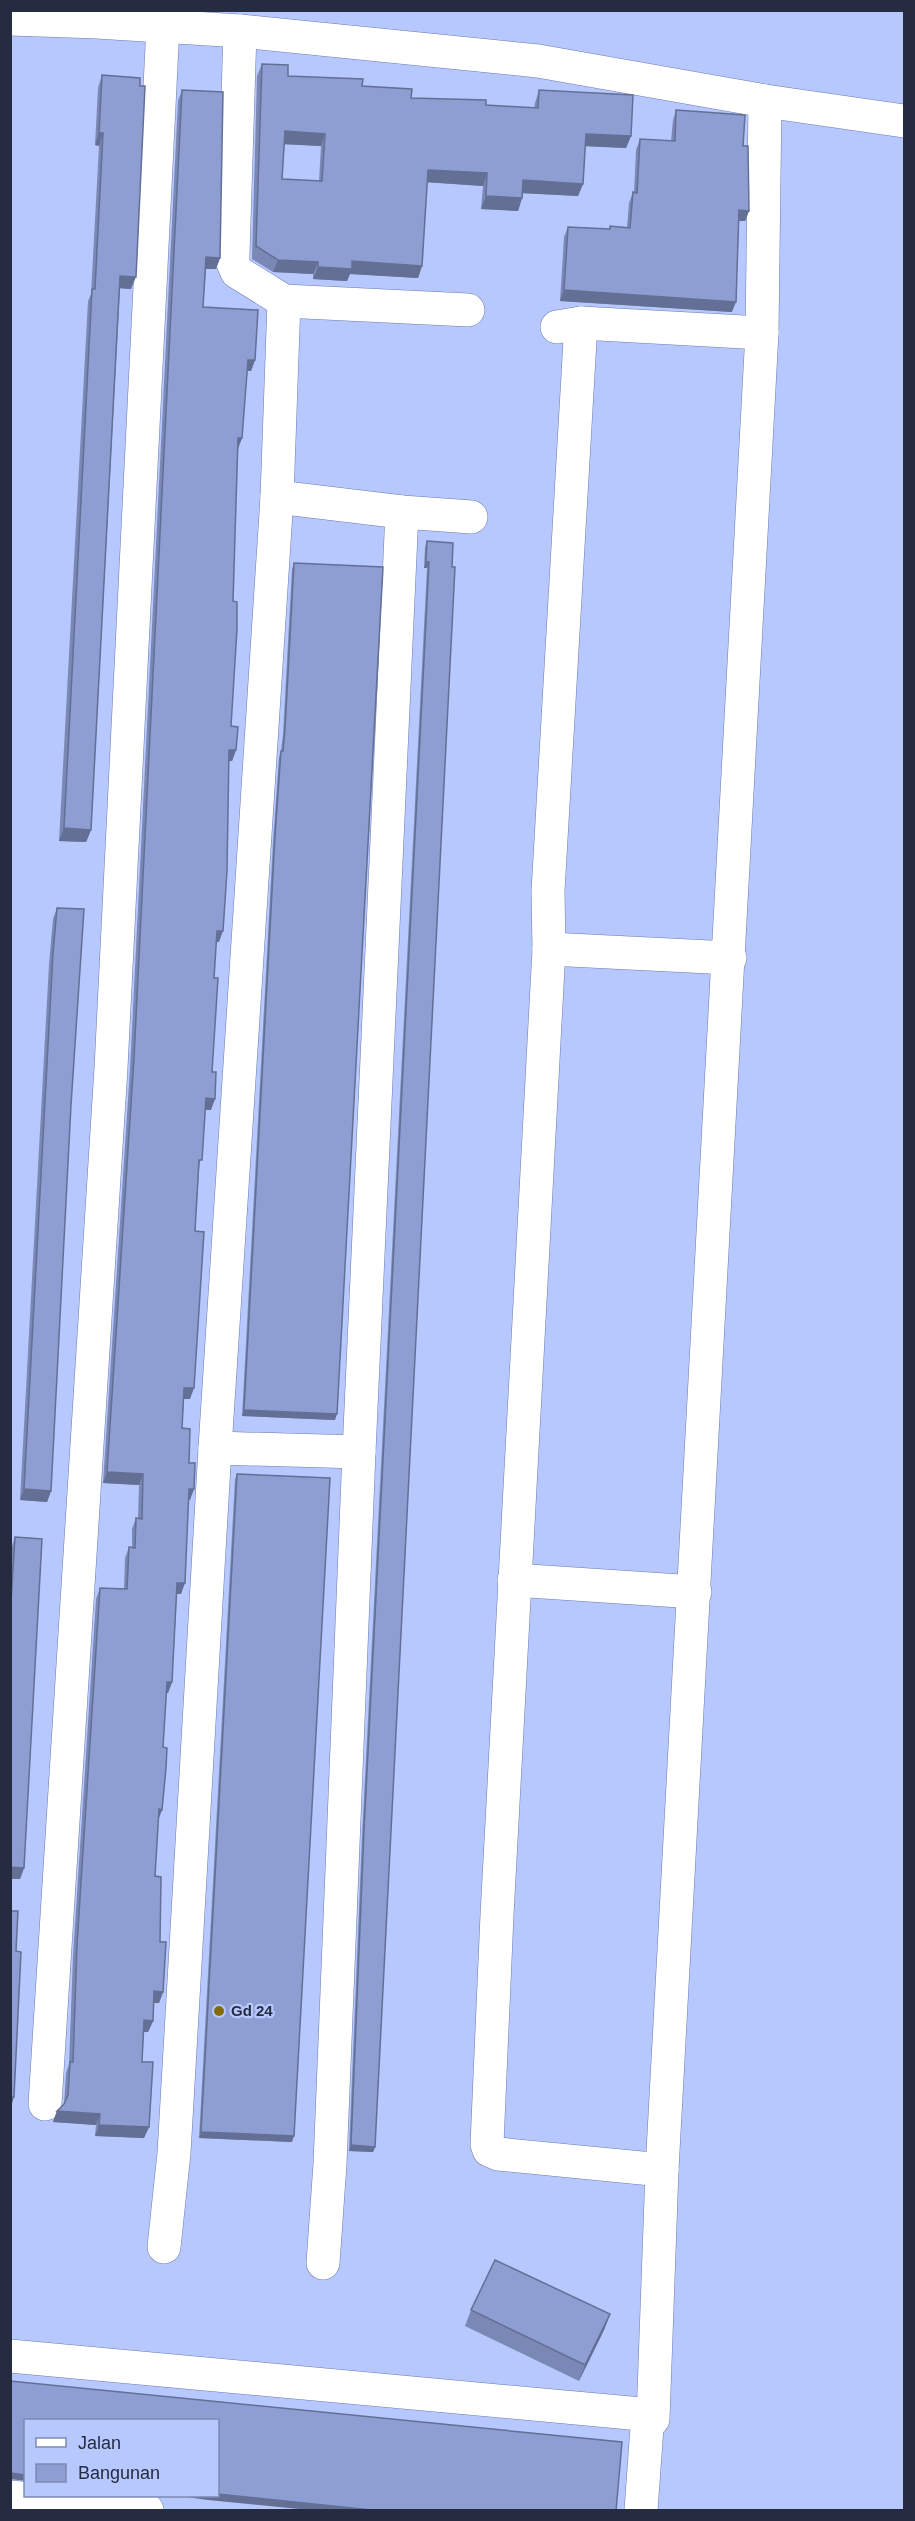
<svg xmlns="http://www.w3.org/2000/svg" width="915" height="2521" font-family="Helvetica,sans-serif">
	<rect width="100%" height="100%" fill="#b7c8ff"/>
	<g fill="none" stroke-linecap="round" stroke-linejoin="round">
		<defs>
			<g id="minor">
				<polyline points="10,19 97,22 240,31 538,61 765,101 904,121"/>
				<polyline points="240,31 233,255 233,263 237,272 284,301 468,310"/>
				<polyline points="581,323 548,891 549,949 497,1915 487,2144 489,2150 498,2154 662,2170"/>
				<polyline points="557,327 581,323 762,333"/>
				<polyline points="277,497 402,512 471,517"/>
				<polyline points="549,949 730,958"/>
				<polyline points="215,1448 359,1452"/>
				<polyline points="514,1580 695,1592"/>
				<polyline points="45,2104 111,1068 163,26"/>
				<polyline points="164,2247 174,2153 215,1448 277,497 284,301"/>
				<polyline points="323,2263 330,2164 359,1452 402,512"/>
				<polyline points="10,2356 641,2414 647,2419 647,2427 641,2510"/>
				<polyline points="647,2419 653,2419 662,2170 762,333 765,101"/>
				<polyline points="10,2497 147,2510"/>
			</g>
		</defs>
		<!-- minor casing -->
		<use href="#minor" stroke="#6b7aad" stroke-width="34"/>
		<!-- minor -->
		<use href="#minor" stroke="#fff" stroke-width="33"/>
	</g>
	<!-- wall -->
	<g fill="#7a88b5" fill-rule="evenodd">
		<path d="M 262,64 L 288,76 L 362,86 L 411,98 L 486,105 L 534,108 L 535,103 L 539,90 L 631,136 L 626,148 L 585,146 L 583,184 L 578,196 L 523,193 L 522,198 L 518,211 L 481,209 L 483,186 L 427,182 L 422,266 L 418,278 L 350,274 L 347,281 L 313,279 L 313,274 L 273,272 L 252,259 L 257,76 ZM 284,144 L 321,146 L 319,181 L 282,179 Z"/>
		<polygon points="102,75 131,289 120,288 91,830 86,842 59,841 88,301 91,294 99,146 95,145 98,88"/>
		<polygon points="182,90 220,258 216,269 206,269 203,307 255,360 251,371 247,371 242,438 237,449 233,601 231,726 236,750 232,761 229,761 219,942 216,942 214,978 211,1110 205,1110 199,1171 195,1231 190,1399 184,1399 182,1428 194,1489 189,1500 181,1594 177,1594 172,1682 168,1693 166,1693 155,1876 163,1992 159,2003 154,2003 153,2021 148,2032 144,2032 142,2062 149,2127 144,2138 95,2136 96,2125 53,2122 57,2111 64,2104 66,2073 69,2064 73,1956 96,1599 100,1588 124,1589 125,1558 129,1547 132,1547 132,1529 136,1518 138,1518 139,1485 103,1483 130,1069 178,101"/>
		<polygon points="676,110 743,146 749,211 745,221 739,221 732,312 560,301 564,237 568,227 609,229 610,226 627,227 629,203 633,192 634,193 636,150 640,139 671,141 673,120"/>
		<polygon points="427,541 453,543 375,2147 373,2152 349,2151 362,1836 427,568 424,568 425,547"/>
		<polygon points="294,563 335,1420 242,1416 273,842 279,757 281,751 283,734 292,569"/>
		<polygon points="57,908 51,1491 47,1502 20,1500 49,964 53,919"/>
		<polygon points="237,1474 292,2142 199,2138 235,1479"/>
		<polygon points="15,1537 24,1868 20,1879 10,1879 10,1559 11,1549"/>
		<polygon points="471,2310 610,2314 604,2330 579,2381 465,2326"/>
	</g>
	<!-- shaded-wall -->
	<g fill="#636f94">
		<polygon points="285,131 325,134 321,146 280,144"/>
		<polygon points="99,133 103,133 99,146 95,145"/>
		<polygon points="586,134 631,136 626,148 581,146"/>
		<polygon points="428,170 487,173 483,186 423,182"/>
		<polygon points="523,180 583,184 578,196 519,193"/>
		<polygon points="486,196 522,198 518,211 481,209"/>
		<polygon points="739,210 749,211 745,221 735,221"/>
		<polygon points="206,257 220,258 216,269 202,269"/>
		<polygon points="278,260 318,262 313,274 273,272"/>
		<polygon points="352,261 422,266 418,278 350,274 347,281 313,279 318,267"/>
		<polygon points="120,276 136,277 131,289 116,288"/>
		<polygon points="564,290 736,302 732,312 560,301"/>
		<polygon points="248,360 255,360 251,371 244,371"/>
		<polygon points="238,438 242,438 238,449 234,449"/>
		<polygon points="426,562 429,562 427,568 424,568"/>
		<polygon points="229,750 236,750 232,761 225,761"/>
		<polygon points="64,828 91,830 86,842 59,841"/>
		<polygon points="217,931 223,931 219,942 213,942"/>
		<polygon points="206,1098 215,1099 211,1110 202,1109"/>
		<polygon points="184,1388 194,1388 190,1399 180,1399"/>
		<polygon points="244,1410 337,1414 335,1420 242,1416"/>
		<polygon points="107,1472 143,1474 139,1485 103,1483"/>
		<polygon points="24,1489 51,1491 47,1502 20,1500"/>
		<polygon points="189,1489 194,1489 190,1500 185,1500"/>
		<polygon points="177,1583 185,1583 181,1594 173,1594"/>
		<polygon points="167,1682 172,1682 168,1693 163,1693"/>
		<polygon points="159,1809 162,1810 158,1821"/>
		<polygon points="10,1867 24,1868 20,1879 10,1879"/>
		<polygon points="154,1991 163,1992 159,2003 150,2003"/>
		<polygon points="144,2020 153,2021 148,2032 140,2032"/>
		<polygon points="10,2097 14,2097 11,2107"/>
		<polygon points="57,2111 100,2114 96,2125 53,2122"/>
		<polygon points="99,2125 149,2127 144,2138 95,2136"/>
		<polygon points="201,2132 294,2136 292,2142 199,2138"/>
		<polygon points="351,2145 375,2147 373,2152 349,2151"/>
		<polygon points="610,2314 604,2330 579,2381 585,2365"/>
		<polygon points="10,2473 26,2475 26,2481 10,2479"/>
		<polygon points="218,2494 381,2511 319,2511 208,2500 178,2496 218,2496"/>
	</g>
	<!-- building -->
	<g fill="#8e9ed3" stroke="#636f94" stroke-width="1.5" fill-rule="evenodd">
		<path d="M 262,64 L 288,65 L 288,76 L 363,79 L 362,86 L 412,89 L 411,98 L 486,100 L 486,105 L 538,108 L 539,90 L 633,95 L 631,136 L 586,134 L 583,184 L 523,180 L 522,198 L 486,196 L 487,173 L 428,170 L 422,266 L 352,261 L 352,269 L 318,267 L 318,262 L 278,260 L 256,246 ZM 285,131 L 325,134 L 322,181 L 282,179 Z"/>
		<polygon points="102,75 140,78 140,86 145,86 136,277 120,276 91,830 64,828 92,289 95,289 103,133 99,133"/>
		<polygon points="182,90 223,92 220,258 206,257 203,307 258,310 255,360 248,360 242,438 238,438 233,601 237,602 237,629 231,726 238,727 236,750 229,750 227,871 223,931 217,931 214,978 218,978 212,1072 216,1072 215,1099 206,1098 202,1160 199,1160 195,1231 204,1232 194,1388 184,1388 182,1428 190,1429 189,1463 195,1463 194,1489 189,1489 185,1583 177,1583 172,1682 167,1682 163,1747 167,1748 166,1768 162,1810 159,1809 155,1876 161,1877 160,1942 166,1942 163,1992 154,1991 153,2021 144,2020 142,2062 153,2062 149,2127 99,2125 100,2114 57,2111 64,2104 68,2095 70,2062 73,2062 77,1945 100,1588 127,1589 129,1547 135,1548 136,1518 142,1519 143,1474 107,1472 134,1058"/>
		<polygon points="676,110 745,115 743,146 748,146 749,211 739,210 736,302 564,290 568,227 610,229 610,226 630,228 633,192 637,193 640,139 675,141"/>
		<polygon points="427,541 453,543 452,567 455,567 375,2147 351,2145 364,1830 429,562 426,562"/>
		<polygon points="294,563 383,567 337,1414 244,1410 275,836 281,751 283,751 285,729"/>
		<polygon points="57,908 84,909 71,1105 51,1491 24,1489 53,953"/>
		<polygon points="237,1474 330,1478 294,2136 201,2132"/>
		<polygon points="15,1537 42,1539 24,1868 10,1867 10,1617"/>
		<polygon points="10,1911 18,1911 16,1951 21,1952 14,2097 10,2097"/>
		<polygon points="495,2260 610,2314 585,2365 471,2310"/>
		<polygon points="10,2381 622,2442 616,2511 381,2511 218,2494 218,2421 26,2421 26,2475 10,2473"/>
	</g>
	<!-- markers -->
	<circle fill="#856b06" stroke="#b7c8ff" stroke-width="2" cx="219" cy="2011" r="6"/>
	<g text-anchor="middle" stroke-width="4.5" stroke-linejoin="round" paint-order="stroke">
		<!-- poi labels -->
		<g font-size="15" font-weight="bold" fill="#252b40" stroke="#b7c8ff" text-anchor="start">
			<text x="231" y="2016">Gd 24</text>
		</g>
	</g>
	<!-- border -->
	<rect width="915" height="2521" fill="none" stroke="#252b40" stroke-width="24"/>
	<!-- legend -->
	<rect x="24" y="2419" width="195" height="78" fill="#b7c8ff" stroke="#7d89b3" stroke-width="1.5"/>
	<rect x="36" y="2438" width="30" height="9" fill="#ffffff" stroke="#7d89b3" stroke-width="1.5"/>
	<text x="78" y="2449" font-size="18" fill="#252b40">Jalan</text>
	<rect x="36" y="2464" width="30" height="18" fill="#8e9ed3" stroke="#7d89b3" stroke-width="1.5"/>
	<text x="78" y="2479" font-size="18" fill="#252b40">Bangunan</text>
</svg>
